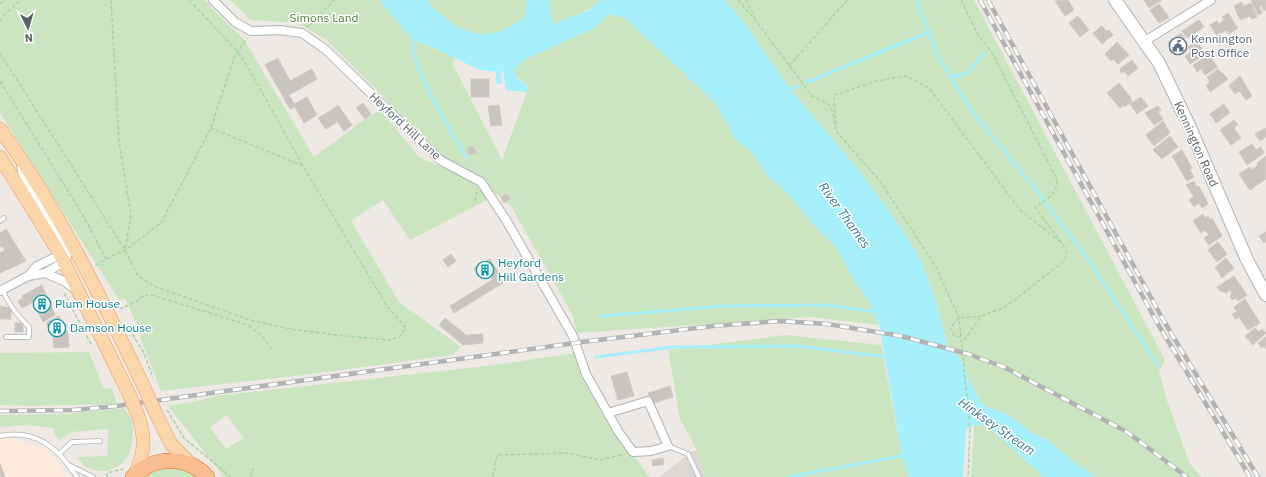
<svg xmlns="http://www.w3.org/2000/svg" width="1266" height="477" font-family="'IBM Plex Sans',sans-serif">
	<rect width="100%" height="100%" fill="#eee9e4"/>
	<!-- commercial -->
	<polygon fill="#fceada" points="12,438 47,450 69,477 0,477 0,440"/>
	<!-- industrial -->
	<polygon fill="#ddd8d6" points="697,450 705,477 660,477 688,454"/>
	<!-- green -->
	<g fill="#cce5c1" fill-rule="evenodd">
		<polygon points="0,0 204,0 245,41 314,157 365,119 380,110 419,157 478,183 489,199 410,240 383,200 351,221 399,302 461,347 452,355 304,375 161,391 140,337 141,335 125,298 119,300 0,113"/>
		<polygon points="230,0 379,0 413,40 456,58 452,63 502,160 529,86 518,78 513,69 526,59 596,27 609,14 625,18 714,102 729,126 734,138 752,153 768,176 788,193 813,224 836,247 854,280 870,303 879,325 811,317 577,333 572,314 511,206 463,167 442,157 327,40 297,23 251,20"/>
		<path d="M 426,0 L 526,0 C 526,6 527,12 524,18 C 515,32 481,38 467,32 C 451,25 437,12 426,0 Z"/>
		<path d="M 551,0 L 601,0 L 601,2 C 585,13 570,16 553,25 L 549,4 Z"/>
		<polygon points="725,0 974,0 1165,360 1159,372 1167,401 1190,464 1202,477 1096,477 1072,461 1048,440 1031,432 1007,414 983,405 970,382 961,360 947,345 937,305 921,260 900,226 862,174 790,89 743,21"/>
		<polygon points="785,335 881,345 902,456 909,477 705,477 697,450 680,419 668,350"/>
		<polygon points="89,352 104,389 112,388 117,404 29,406 0,405 0,353"/>
		<path d="M 575,353 L 613,427 L 649,477 L 224,477 L 168,406 L 198,401 L 215,396 L 495,365 ZM 227,415 L 243,438 L 226,449 L 210,427 Z"/>
		<path d="M 124,408 C 126,412 131,417 132,421 C 134,428 133,436 132,443 C 129,465 109,477 87,468 C 83,465 80,460 76,457 L 107,456 L 108,429 L 72,432 L 59,440 L 54,434 L 53,428 L 24,425 L 0,427 L 0,415 L 65,414 Z"/>
		<polygon points="974,425 987,426 1044,477 971,477"/>
		<polygon points="173,468 186,471 197,477 144,477 159,469"/>
	</g>
	<!-- water -->
	<path fill="#a6f0fc" d="M 379,0 L 426,0 C 457,33 482,47 523,19 L 526,11 L 526,0 L 551,0 L 549,4 L 553,25 L 569,17 L 588,11 L 601,0 L 725,0 L 743,21 L 790,89 L 862,174 L 900,226 L 921,260 L 937,305 L 947,345 L 961,360 L 970,382 L 983,405 L 1007,414 L 1031,432 L 1048,440 L 1072,461 L 1096,477 L 1044,477 L 987,426 L 974,425 L 966,429 L 963,477 L 909,477 L 902,456 L 879,325 L 870,303 L 854,280 L 836,247 L 813,224 L 788,194 L 768,176 L 752,153 L 734,138 L 729,126 L 714,102 L 625,18 L 609,14 L 596,27 L 526,59 L 514,69 L 518,79 L 529,86 L 527,92 L 506,90 L 503,71 L 501,71 L 502,83 L 496,84 L 496,72 L 480,70 L 436,49 L 413,40 Z"/>
	<g fill="none" stroke-linecap="round" stroke-linejoin="round">
		<!-- stream -->
		<g stroke="#a6f0fc" stroke-width="3">
			<polyline points="916,0 938,56 970,109 1040,195 1089,261 1158,366"/>
			<path d="M 413,40 C 410,69 451,130 466,157"/>
			<polyline points="950,77 968,73 984,53"/>
			<polyline points="807,82 929,32"/>
			<polyline points="787,90 798,86"/>
			<polyline points="601,316 725,306 826,305 876,312"/>
			<polyline points="596,357 674,347 797,346 887,357"/>
			<polyline points="788,477 906,455"/>
		</g>
	</g>
	<!-- building -->
	<g fill="#cac4c1" stroke="#d2c9c2">
		<polygon points="1068,0 1074,10 1065,16 1055,1"/>
		<polygon points="1144,0 1162,0 1149,8"/>
		<polygon points="1251,0 1266,0 1266,10 1264,11 1262,6 1259,7 1262,13 1258,15"/>
		<polygon points="1242,2 1243,6 1251,3 1257,17 1252,19 1250,16 1240,20 1234,6"/>
		<polygon points="1159,4 1169,17 1159,23 1150,10"/>
		<polygon points="1228,13 1238,28 1229,34 1226,30 1217,36 1210,25 1217,21 1219,24 1224,20 1222,17"/>
		<polygon points="1078,16 1089,30 1080,37 1069,23"/>
		<polygon points="1199,20 1204,27 1187,38 1182,31"/>
		<polygon points="1102,26 1106,31 1109,30 1113,35 1102,44 1093,33"/>
		<polygon points="1181,33 1185,39 1181,42 1185,47 1176,53 1168,42"/>
		<polygon points="1197,41 1205,54 1190,64 1185,56 1191,52 1188,47"/>
		<polygon points="1117,42 1129,55 1118,64 1113,59 1111,61 1105,54"/>
		<polygon points="1209,55 1218,67 1205,75 1201,69 1197,72 1193,65"/>
		<polygon points="278,58 290,81 312,69 317,79 289,95 294,104 307,97 317,115 304,123 295,107 290,109 265,65"/>
		<polygon points="1132,60 1138,68 1128,76 1125,72 1120,72 1121,68"/>
		<polygon points="1218,69 1228,79 1210,92 1206,86 1210,82 1207,77"/>
		<polygon points="1240,76 1252,96 1246,100 1239,91 1235,94 1229,86"/>
		<rect x="471" y="79" width="18" height="18"/>
		<polygon points="1119,83 1131,98 1130,99 1132,101 1125,107 1124,105 1120,108 1107,93"/>
		<polygon points="1141,97 1148,106 1137,114 1130,104"/>
		<polygon points="363,103 371,114 365,119 356,108"/>
		<polygon points="1224,104 1230,113 1216,123 1210,114"/>
		<polygon points="338,105 352,125 344,131 330,111"/>
		<polygon points="499,105 502,125 491,126 488,106"/>
		<polygon points="1158,106 1161,110 1158,112 1163,119 1154,125 1145,113"/>
		<polygon points="330,111 337,122 326,129 318,118"/>
		<polygon points="1234,120 1238,125 1234,128 1241,138 1231,145 1220,130"/>
		<polygon points="1163,121 1170,133 1154,146 1146,135"/>
		<polygon points="1265,128 1266,137 1260,141 1255,134"/>
		<polygon points="1170,136 1178,147 1162,159 1153,150"/>
		<polygon points="1252,144 1256,150 1261,147 1264,153 1247,165 1239,152"/>
		<polygon points="473,146 476,153 469,155 467,148"/>
		<polygon points="1182,150 1192,168 1190,170 1194,177 1187,181 1172,156"/>
		<polygon points="1266,156 1266,179 1250,190 1239,174 1250,167 1252,170 1258,165 1257,163"/>
		<polygon points="1194,181 1197,187 1199,186 1208,204 1202,208 1199,203 1194,207 1189,200 1194,197 1186,185"/>
		<polygon points="507,194 510,199 504,203 501,197"/>
		<polygon points="1203,214 1205,218 1208,216 1210,220 1212,218 1222,236 1209,245 1204,238 1209,235 1205,230 1201,233 1193,221"/>
		<polygon points="6,229 26,261 0,273 0,253 5,250 2,246 0,247 0,233"/>
		<polygon points="1266,232 1266,242 1264,243 1259,236"/>
		<polygon points="1218,242 1227,254 1217,262 1208,250"/>
		<polygon points="451,254 456,261 448,267 443,260"/>
		<polygon points="1226,258 1234,268 1222,278 1215,267"/>
		<polygon points="490,259 500,275 492,279 487,271 478,276 474,268"/>
		<polygon points="500,275 503,283 454,313 450,306"/>
		<polygon points="1234,276 1247,295 1238,301 1236,298 1232,300 1230,296 1232,294 1230,290 1226,293 1220,291 1217,287"/>
		<polygon points="42,285 55,315 43,322 33,302 22,308 18,301 23,298 22,296"/>
		<polygon points="1245,299 1260,323 1248,330 1239,317 1235,319 1232,314 1237,312 1234,307"/>
		<polygon points="0,306 11,308 11,319 0,319"/>
		<polygon points="59,316 68,334 69,347 54,348 53,337 46,323"/>
		<polygon points="445,318 466,335 483,334 483,343 463,345 439,325"/>
		<rect x="15" y="323" width="8" height="9"/>
		<polygon points="1255,328 1259,332 1262,329 1266,333 1253,345 1245,336"/>
		<polygon points="1266,337 1266,349 1264,346 1262,348 1258,343"/>
		<polygon points="627,372 634,396 618,400 611,376"/>
		<polygon points="670,386 673,397 651,404 648,393"/>
		<polygon points="663,458 664,464 653,466 652,460"/>
		<polygon points="0,464 5,477 0,477"/>
	</g>
	<g fill="none" stroke-linecap="round" stroke-linejoin="round">
		<defs>
			<g id="lane">
				<polyline points="0,221 4,218"/>
				<polyline points="4,290 5,296 16,313 29,327 29,337 6,337"/>
				<path d="M 0,436 C 37,429 58,448 77,477"/>
				<polyline points="668,446 688,454 699,477"/>
				<polyline points="59,454 72,442 100,441"/>
				<polyline points="71,466 93,477"/>
			</g>
			<g id="street">
				<polyline points="213,0 235,22 251,31 279,30 302,33 326,50 440,160 481,182 506,220 573,336 586,374 618,431 633,452 651,451 668,446 648,401 608,413"/>
				<polyline points="1145,41 1211,0"/>
				<polyline points="45,273 64,281 76,290"/>
				<polyline points="28,276 37,266 64,253"/>
				<polyline points="0,291 28,276 45,273 64,262 67,257 65,246 22,172 21,162"/>
			</g>
			<polyline id="secondary" points="1115,0 1159,63 1189,125 1247,260 1266,295"/>
			<g id="primary">
				<path d="M 0,129 C 59,210 102,299 145,389"/>
				<polyline points="0,157 60,254 129,394"/>
				<polyline points="155,412 171,444 190,463"/>
				<path d="M 135,475 C 144,453 146,441 139,418"/>
			</g>
			<path id="highway" d="M 133,477 C 152,456 188,455 207,477"/>
		</defs>
		<!-- lane casing -->
		<use href="#lane" stroke="#afb4b6" stroke-width="5.5"/>
		<!-- street casing -->
		<use href="#street" stroke="#afb4b6" stroke-width="10"/>
		<!-- secondary casing -->
		<use href="#secondary" stroke="#aeb4b6" stroke-width="14"/>
		<!-- primary casing -->
		<use href="#primary" stroke="#ec995f" stroke-width="14"/>
		<!-- highway casing -->
		<use href="#highway" stroke="#e95e09" stroke-width="16"/>
		<!-- path -->
		<g stroke="#a7d6a5" stroke-width="1.5" stroke-dasharray="4 2" stroke-linecap="butt">
			<polyline points="111,0 119,141 131,216 125,250"/>
			<polyline points="189,0 238,52 253,76 303,166"/>
			<polyline points="738,0 756,21 812,96 827,103 832,110 836,131 880,181 936,267 959,318 970,429 968,477"/>
			<polyline points="746,0 755,18"/>
			<path d="M 961,0 L 977,33 L 991,51 L 1057,179 C 1057,195 1047,199 1035,207 L 1063,245 L 1067,253 L 1064,261 L 1016,299 L 1003,308 L 981,316 L 963,342"/>
			<polyline points="0,4 5,0"/>
			<polyline points="0,21 5,14 21,0"/>
			<polyline points="307,27 334,0"/>
			<polyline points="0,53 125,250 138,276 156,287 253,321 291,329 336,335 389,340 399,337 406,328 387,306 303,166 211,128"/>
			<polyline points="789,66 847,0"/>
			<polyline points="0,81 84,217 106,259 95,266"/>
			<polyline points="836,125 834,95 876,81 906,76 929,88 1021,211 1062,243"/>
			<polyline points="475,201 477,192"/>
			<polyline points="106,259 125,250 161,223 211,128 234,58 247,38"/>
			<polyline points="64,293 92,346"/>
			<polyline points="119,309 136,302 144,295 152,295 248,325 262,336 273,351"/>
			<polyline points="129,329 144,353 153,378"/>
			<polyline points="960,337 954,336 950,328 959,318 981,316"/>
			<polyline points="167,410 184,438 231,477"/>
			<polyline points="107,477 107,473 123,469"/>
			<polyline points="251,477 253,468"/>
			<polyline points="493,477 497,455 567,453 601,460 625,454"/>
		</g>
		<!-- lane -->
		<use href="#lane" stroke="#fff" stroke-width="4"/>
		<!-- street -->
		<use href="#street" stroke="#fff" stroke-width="8"/>
		<!-- secondary -->
		<use href="#secondary" stroke="#fff" stroke-width="12"/>
		<!-- primary -->
		<use href="#primary" stroke="#fcd6ab" stroke-width="13"/>
		<!-- highway -->
		<use href="#highway" stroke="#f9be90" stroke-width="15"/>
		<defs>
			<g id="rail">
				<polyline points="980,0 1159,326 1250,477"/>
				<polyline points="988,0 1165,323 1258,477"/>
				<polyline points="0,411 73,410 117,406 582,342 713,326 780,321 827,324 901,336 968,354 1004,367 1127,432 1187,477"/>
			</g>
		</defs>
		<!-- rail casing -->
		<use href="#rail" stroke="#b2b3b4" stroke-width="4.5"/>
		<!-- rail -->
		<use href="#rail" stroke="#fff" stroke-width="3" stroke-dasharray="9" stroke-linecap="butt"/>
		<defs>
			<g id="primary-bridge">
				<polyline points="145,389 155,412"/>
				<polyline points="129,394 139,418"/>
			</g>
		</defs>
		<!-- primary-bridge casing -->
		<use href="#primary-bridge" stroke="#ec995f" stroke-width="14" stroke-linecap="butt"/>
		<!-- primary-bridge -->
		<use href="#primary-bridge" stroke="#fcd6ab" stroke-width="13"/>
	</g>
	<!-- icons -->
	<defs>
		<symbol id="civic-ring" viewBox="-11 -11 22 22"><circle r="9.5" fill="#fff" stroke="#5c6f8a" stroke-width="1.5"/><path d="M-.6-6.5H3V-4.5H.6V-3L4-1V1h2V6H-6V1h2V-1L-.6-3ZM-1.2 2.5V6h2.4V2.5Z" fill="#5c6f8a"/></symbol>
		<symbol id="building-ring" viewBox="-11 -11 22 22"><circle r="9.5" fill="#fff" stroke="#0f9aa8" stroke-width="1.5"/><path d="M-4-6H4V6H1V3H-1V6H-4ZM-2.5-4.3h1.7v1.8h-1.7ZM.8-4.3h1.7v1.8H.8ZM-2.5-1h1.7V.8h-1.7ZM.8-1h1.7V.8H.8Z" fill="#0f9aa8"/></symbol>
	</defs>
	<g fill-rule="evenodd">
		<use href="#civic-ring" x="1168" y="36" width="20" height="20"/>
		<use href="#building-ring" x="475" y="260" width="20" height="20"/>
		<use href="#building-ring" x="32" y="294" width="20" height="20"/>
		<use href="#building-ring" x="47" y="318" width="20" height="20"/>
	</g>
	<g text-anchor="middle" stroke-width="3" stroke-linejoin="round" paint-order="stroke">
		<!-- park labels -->
		<g font-size="12" fill="#4a8037" stroke="#fff">
			<text x="324" y="22">Simons Land</text>
		</g>
		<!-- service labels -->
		<g font-size="12" fill="#4e5e75" stroke="#fff" text-anchor="start">
			<text x="1191" y="43">Kennington<tspan x="1191" dy="14">Post Office</tspan></text>
		</g>
		<!-- street labels -->
		<g font-size="12" fill="#5c6264" stroke="#fff">
			<text transform="translate(405 126) rotate(43)" y="4">Heyford Hill Lane</text>
			<text transform="translate(1196 144) rotate(66)" y="4">Kennington Road</text>
		</g>
		<!-- culture labels -->
		<g font-size="12" fill="#0d838f" stroke="#fff" text-anchor="start">
			<text x="498" y="267">Heyford<tspan x="498" dy="14">Hill Gardens</tspan></text>
			<text x="55" y="308">Plum House</text>
			<text x="70" y="332">Damson House</text>
		</g>
		<!-- water labels -->
		<g font-size="13" font-style="italic" fill="#38798b" stroke="#fff">
			<text transform="translate(845 215) rotate(54)" y="5">River Thames</text>
			<text transform="translate(997 426) rotate(35)" y="5">Hinksey Stream</text>
		</g>
	</g>
	<!-- north arrow -->
	<g transform="translate(28 28) rotate(175)" stroke="#ffffff" stroke-width="3" paint-order="stroke">
	<path d="M0-3L7 15L0 10L-7 15Z" fill="#5c6264"/>
	<text y="-6" font-size="11" font-weight="bold" text-anchor="middle" fill="#5c6264">N</text>
	</g>
</svg>
